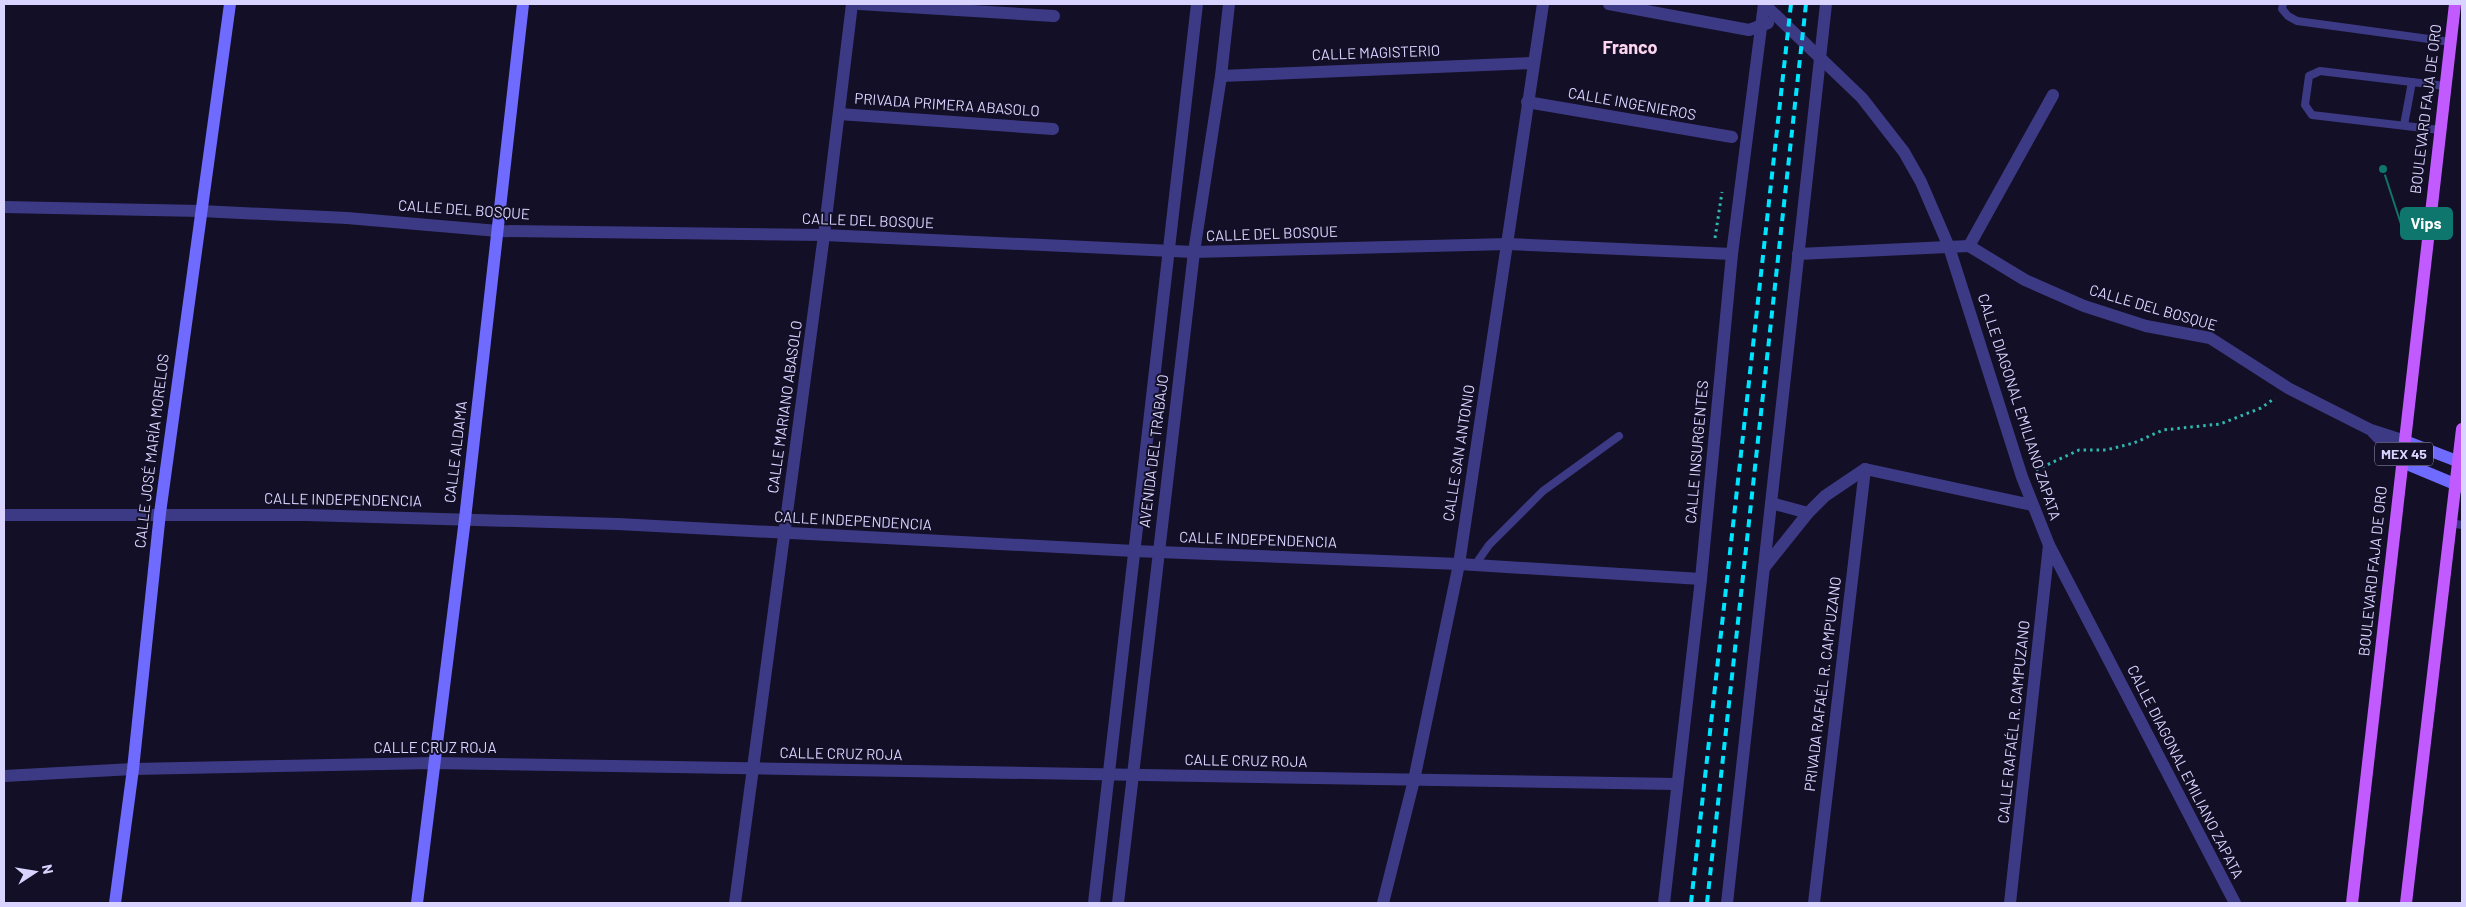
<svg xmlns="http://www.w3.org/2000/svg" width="2466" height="907" font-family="Barlow,sans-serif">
	<rect width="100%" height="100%" fill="#130f26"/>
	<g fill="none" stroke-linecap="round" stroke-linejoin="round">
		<!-- path -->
		<g stroke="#2fb8b0" stroke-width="3" stroke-dasharray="2.5 4" stroke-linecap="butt">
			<polyline points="1715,238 1722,192"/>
			<polyline points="2036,470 2079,450 2106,450 2134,443 2163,430 2220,424 2261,408 2275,398"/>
		</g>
		<!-- lane -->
		<g stroke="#3d3a85" stroke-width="8">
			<polyline points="2283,4 2282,9 2288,16 2297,21 2451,42"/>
			<polyline points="2404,125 2412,82"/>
			<polyline points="2440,130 2312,115 2305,105 2309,76 2320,71 2445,86"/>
			<polyline points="2451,523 2462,525"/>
			<polyline points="1475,565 1489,545 1543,491 1619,436"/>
		</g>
		<!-- street -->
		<g stroke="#3d3a85" stroke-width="12">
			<polyline points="859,4 1054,16"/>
			<polyline points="1609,4 1749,30 1768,23"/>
			<polyline points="1764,4 1862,98 1904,152 1921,182 1949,247 2022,477 2049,545 2235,903"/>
			<polyline points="1221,76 1533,63"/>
			<polyline points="1527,102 1732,137"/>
			<polyline points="839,114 1053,129"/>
			<polyline points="4,207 201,211 347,218 498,231 824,235 1194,252 1508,244 1732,254"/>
			<polyline points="1969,246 2053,95"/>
			<polyline points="1798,254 1969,246 2025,280 2084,306 2146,326 2210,338 2288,388 2371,430 2405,441"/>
			<polyline points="2373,432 2402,462"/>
			<polyline points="1771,503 1808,513"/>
			<polyline points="4,515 306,515 618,524 1134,551 1459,564 1701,579"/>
			<polyline points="1764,568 1808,513 1825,496 1865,469 2032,505"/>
			<polyline points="4,776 133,769 433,763 1677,784"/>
			<polyline points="735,903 824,235 852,4"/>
			<polyline points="1094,903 1197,4"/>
			<polyline points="1118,903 1194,252 1221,76 1229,4"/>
			<polyline points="1383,903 1414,780 1459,564 1543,4"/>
			<polyline points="1664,903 1701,579 1732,254 1764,4"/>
			<polyline points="1727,903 1826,4"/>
			<polyline points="1814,903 1865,469"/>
			<polyline points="2010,903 2049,545"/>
		</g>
		<!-- secondary -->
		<g stroke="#6f6bff" stroke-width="12">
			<polyline points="2405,441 2462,463"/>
			<polyline points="2402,462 2462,487"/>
			<polyline points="115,903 133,769 160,513 230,4"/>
			<polyline points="417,903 465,519 523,4"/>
		</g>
		<!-- primary -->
		<g stroke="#c25bff" stroke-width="12">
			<polyline points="2352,903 2455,4"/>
			<polyline points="2406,903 2462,429"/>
		</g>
		<!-- rail -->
		<g stroke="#00e5ff" stroke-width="4" stroke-dasharray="8 6" stroke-linecap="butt">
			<polyline points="1691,903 1791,4"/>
			<polyline points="1707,903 1806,4"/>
		</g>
	</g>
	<g text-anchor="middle" stroke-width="4" stroke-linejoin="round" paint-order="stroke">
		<!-- shield labels -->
		<rect fill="#130f26" stroke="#9e99be" stroke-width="1" x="2375" y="442.5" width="58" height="23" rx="4"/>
		<g font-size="14" font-weight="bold" fill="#d9d4ff">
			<text x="2404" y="459">MEX 45</text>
		</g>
		<!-- street labels -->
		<g font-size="15" fill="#d9d4ff" stroke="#130f26">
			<text transform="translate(1376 53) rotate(-2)" y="5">CALLE MAGISTERIO</text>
			<text transform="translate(1632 104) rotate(10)" y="5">CALLE INGENIEROS</text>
			<text transform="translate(947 105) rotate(4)" y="5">PRIVADA PRIMERA ABASOLO</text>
			<text transform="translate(2426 109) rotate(-83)" y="5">BOULEVARD FAJA DE ORO</text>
			<text transform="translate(464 210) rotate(4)" y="5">CALLE DEL BOSQUE</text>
			<text transform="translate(868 221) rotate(2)" y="5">CALLE DEL BOSQUE</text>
			<text transform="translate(1272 234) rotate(-2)" y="5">CALLE DEL BOSQUE</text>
			<text transform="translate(2153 308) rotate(16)" y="5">CALLE DEL BOSQUE</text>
			<text transform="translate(785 407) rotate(-82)" y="5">CALLE MARIANO ABASOLO</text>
			<text transform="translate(2019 407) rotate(72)" y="5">CALLE DIAGONAL EMILIANO ZAPATA</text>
			<text transform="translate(152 451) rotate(-83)" y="5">CALLE JOSÉ MARÍA MORELOS</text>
			<text transform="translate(1154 451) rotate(-83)" y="5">AVENIDA DEL TRABAJO</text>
			<text transform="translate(456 452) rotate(-83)" y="5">CALLE ALDAMA</text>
			<text transform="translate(1697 452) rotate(-85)" y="5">CALLE INSURGENTES</text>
			<text transform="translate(1459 453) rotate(-81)" y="5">CALLE SAN ANTONIO</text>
			<text transform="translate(343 500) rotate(1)" y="5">CALLE INDEPENDENCIA</text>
			<text transform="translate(853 521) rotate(3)" y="5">CALLE INDEPENDENCIA</text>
			<text transform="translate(1258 540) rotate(2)" y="5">CALLE INDEPENDENCIA</text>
			<text transform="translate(2373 571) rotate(-84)" y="5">BOULEVARD FAJA DE ORO</text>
			<text transform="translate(1823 684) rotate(-83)" y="5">PRIVADA RAFAÉL R. CAMPUZANO</text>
			<text transform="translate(2014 722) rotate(-84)" y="5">CALLE RAFAÉL R. CAMPUZANO</text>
			<text x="435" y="753">CALLE CRUZ ROJA</text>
			<text transform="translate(841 754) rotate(1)" y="5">CALLE CRUZ ROJA</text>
			<text transform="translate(1246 761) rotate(1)" y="5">CALLE CRUZ ROJA</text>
			<text transform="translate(2185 772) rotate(63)" y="5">CALLE DIAGONAL EMILIANO ZAPATA</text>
		</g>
		<!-- quarter labels -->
		<g font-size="18" font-weight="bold" fill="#ffd6f0" stroke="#130f26">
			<text x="1630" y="54">Franco</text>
		</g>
	</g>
	<!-- callouts -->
	<path fill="none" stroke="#0f766e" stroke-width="2" d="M2383 169L2401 224"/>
	<circle fill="#0f766e" stroke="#130f26" stroke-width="2" cx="2383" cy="169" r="5"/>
	<rect fill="#0f766e" stroke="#0f766e" stroke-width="2" x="2401" y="208" width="51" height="31" rx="5"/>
	<g font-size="16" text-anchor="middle" font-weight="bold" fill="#fff">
		<text x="2426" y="229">Vips</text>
	</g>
	<!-- border -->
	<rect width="2466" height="907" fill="none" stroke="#d9d4ff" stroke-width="10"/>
	<!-- north arrow -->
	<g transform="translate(35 872) rotate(78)" stroke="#130f26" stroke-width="4" paint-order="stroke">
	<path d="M0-4L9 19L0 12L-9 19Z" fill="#d9d4ff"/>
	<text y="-8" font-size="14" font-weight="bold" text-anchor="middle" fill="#d9d4ff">N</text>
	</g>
</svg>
